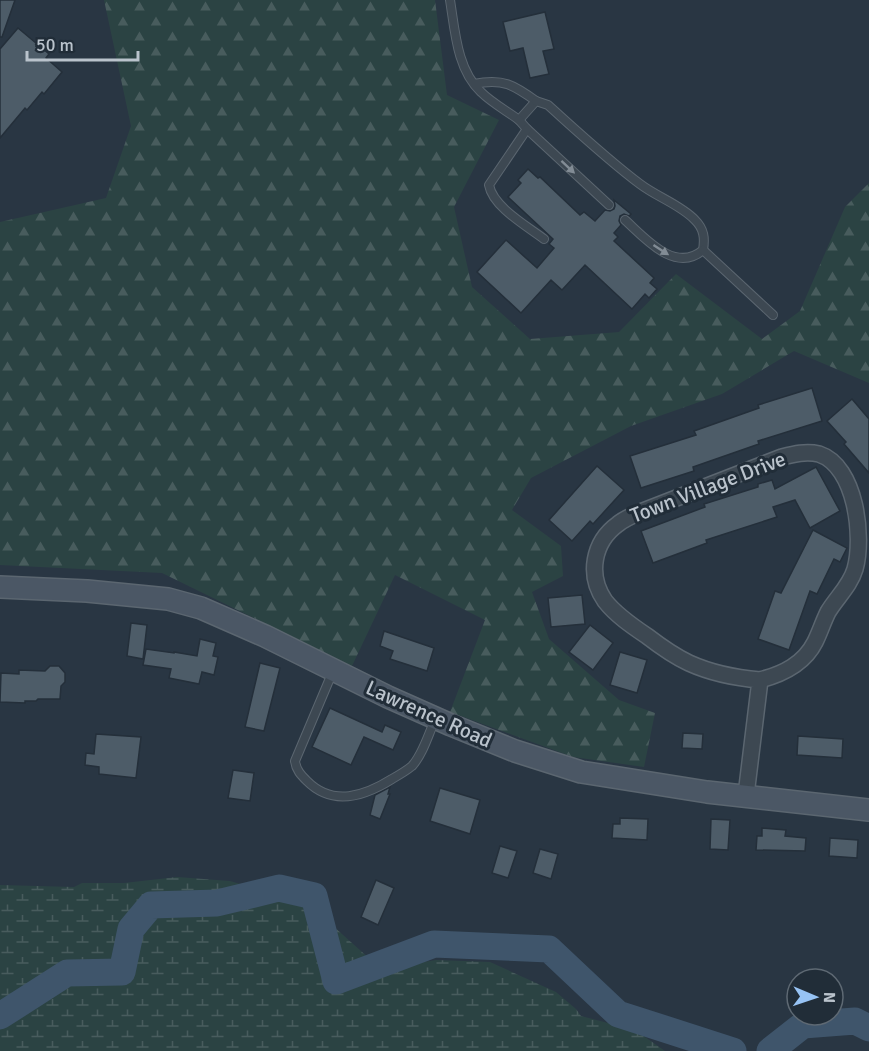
<svg xmlns="http://www.w3.org/2000/svg" width="869" height="1051" font-family="Signika,sans-serif">
	<defs>
		<pattern id="forest-firs" width="22" height="20" patternUnits="userSpaceOnUse" patternTransform="scale(1.5)"><rect width="22" height="20" fill="#2b4343"/><path d="M5 1l3.5 6h-7zM16 11l3.5 6h-7z" fill="#485c5d"/></pattern>
		<pattern id="wetland-marsh" width="20" height="14" patternUnits="userSpaceOnUse" patternTransform="scale(1.5)"><rect width="20" height="14" fill="#2b4343"/><path d="M1 5h8M5 5V1M11 12h8M15 12V8" fill="none" stroke="#485c5d"/></pattern>
	</defs>
	<rect width="100%" height="100%" fill="#293643"/>
	<!-- forest -->
	<polygon fill="url(#forest-firs)" points="104,0 435,0 447,95 499,120 454,207 472,287 530,339 619,332 676,274 762,339 800,311 845,207 869,183 869,383 794,351 722,394 631,426 531,478 512,510 561,546 563,576 532,592 549,639 619,700 655,713 644,767 573,757 450,712 485,620 395,575 352,666 162,573 0,565 0,222 106,198 131,126"/>
	<!-- wetland -->
	<polygon fill="url(#wetland-marsh)" points="177,877 230,881 282,896 313,908 381,969 436,960 490,962 556,992 576,1009 581,1016 635,1030 665,1051 0,1051 0,885 74,887 82,883 124,883"/>
	<g fill="none" stroke-linecap="round" stroke-linejoin="round">
		<!-- river -->
		<g stroke="#3f556b" stroke-width="27">
			<polyline points="0,1016 67,973 122,972 131,929 151,905 217,903 279,888 314,896 336,981 434,944 549,949 618,1014 733,1051"/>
			<polyline points="770,1051 803,1025 855,1021 869,1028"/>
		</g>
	</g>
	<!-- building -->
	<g fill="#4d5c68" stroke="#242f3a" stroke-width="1.5">
		<polygon points="0,0 15,0 2,37 0,37"/>
		<polygon points="545,12 554,49 543,51 549,74 530,78 523,48 510,51 503,22"/>
		<polygon points="18,28 49,54 46,58 62,72 44,94 42,92 27,110 25,108 0,138 0,49"/>
		<polygon points="528,169 538,178 540,177 580,215 584,212 595,221 605,210 610,211 614,209 615,206 614,200 631,214 629,216 624,214 620,216 619,221 621,225 614,233 618,237 614,241 654,278 650,283 657,289 649,298 645,294 632,309 585,265 562,290 551,280 521,313 477,272 506,240 537,268 554,248 549,244 553,239 508,197 521,183 518,180"/>
		<polygon points="812,388 822,421 758,441 759,444 693,467 694,471 641,488 630,456 696,435 694,431 759,408 758,405"/>
		<polygon points="852,399 869,419 869,473 844,444 846,442 827,421"/>
		<polygon points="597,466 624,490 593,524 590,521 572,541 549,520"/>
		<polygon points="816,467 840,511 810,528 795,500 773,507 777,517 706,540 707,543 653,563 641,531 705,507 704,504 758,487 758,484 772,480 775,489"/>
		<polygon points="813,530 847,548 840,562 834,559 817,594 810,591 789,650 758,639 775,591 781,593"/>
		<polygon points="582,595 585,624 551,627 548,598"/>
		<polygon points="131,623 147,625 143,659 127,656"/>
		<polygon points="590,625 613,643 593,670 569,652"/>
		<polygon points="384,631 434,648 427,671 390,659 393,651 380,646"/>
		<polygon points="200,639 216,643 213,656 218,657 214,675 202,672 199,684 169,678 171,669 143,665 146,649 174,653 174,652 197,656"/>
		<polygon points="620,652 647,660 637,693 610,685"/>
		<polygon points="260,663 280,668 264,731 245,727"/>
		<polygon points="50,666 59,666 65,673 65,682 61,686 60,699 38,699 36,701 25,701 25,703 0,702 1,673 19,674 19,670 45,671"/>
		<polygon points="330,708 382,732 385,725 401,732 393,750 364,737 351,765 312,747"/>
		<polygon points="683,733 703,734 702,749 682,748"/>
		<polygon points="96,734 141,737 136,778 99,774 99,767 85,765 86,753 94,754"/>
		<polygon points="798,736 843,739 842,758 797,755"/>
		<polygon points="233,770 254,773 250,801 228,798"/>
		<polygon points="390,787 388,794 390,794 380,819 370,815 375,795"/>
		<polygon points="440,788 480,800 470,834 430,821"/>
		<polygon points="620,818 648,819 647,840 612,838 613,824 620,824"/>
		<polygon points="711,819 730,820 728,850 710,849"/>
		<polygon points="762,828 786,830 785,836 806,838 805,851 756,850 757,836 762,836"/>
		<polygon points="830,838 858,840 857,858 829,856"/>
		<polygon points="500,846 517,851 508,878 492,873"/>
		<polygon points="540,849 558,854 551,879 533,873"/>
		<polygon points="376,880 394,888 378,925 361,917"/>
	</g>
	<g fill="none" stroke-linecap="round" stroke-linejoin="round">
		<defs>
			<g id="lane">
				<path d="M 450,0 C 455,31 457,70 481,92 C 492,103 507,111 519,120 L 536,101 C 514,85 503,78 474,84"/>
				<path d="M 536,101 L 548,105 C 578,132 608,160 640,184 C 657,197 681,205 695,220 C 704,229 705,238 703,250 C 675,274 645,238 625,220"/>
				<polyline points="519,120 527,129 609,205"/>
				<path d="M 527,129 L 489,185 C 493,207 527,226 544,239"/>
				<polyline points="703,250 773,315"/>
				<path d="M 333,671 L 295,761 C 296,770 301,775 307,781 C 333,807 365,796 392,779 C 399,775 406,771 412,766 C 423,754 428,735 435,720"/>
			</g>
			<path id="street" d="M 746,795 L 760,680 C 783,674 804,664 815,642 C 820,632 823,622 828,612 C 837,597 850,586 855,569 C 864,537 856,466 819,454 C 806,451 794,454 782,457 L 638,513 C 631,516 624,519 618,524 C 593,542 587,575 605,601 C 616,615 632,626 647,636 C 660,646 674,656 689,663 C 711,673 736,678 760,680"/>
			<polyline id="secondary" points="0,587 87,591 168,599 201,608 265,636 388,697 451,725 515,751 581,772 707,792 869,810"/>
		</defs>
		<!-- lane casing -->
		<use href="#lane" stroke="#5b6670" stroke-width="10"/>
		<!-- street casing -->
		<use href="#street" stroke="#5b6670" stroke-width="18"/>
		<!-- secondary casing -->
		<use href="#secondary" stroke="#5b6670" stroke-width="24"/>
		<!-- lane -->
		<use href="#lane" stroke="#3d4852" stroke-width="8"/>
		<!-- street -->
		<use href="#street" stroke="#3d4852" stroke-width="15"/>
		<!-- secondary -->
		<use href="#secondary" stroke="#4b5765" stroke-width="21"/>
	</g>
	<!-- one-way arrows -->
	<defs><path id="oneway-solid" d="M-6-.8H1V-3.2L6.5 0L1 3.2V.8H-6Z" transform="scale(1.5)"/></defs>
	<g fill="#828c95">
		<use href="#oneway-solid" transform="translate(568 167) rotate(43)"/>
		<use href="#oneway-solid" transform="translate(661 250) rotate(33)"/>
	</g>
	<g text-anchor="middle" stroke-width="6" stroke-linejoin="round" paint-order="stroke">
		<!-- street labels -->
		<g font-size="21" fill="#bac3cc" stroke="#212d38">
			<text transform="translate(708 487) rotate(-21)" y="7">Town Village Drive</text>
			<text transform="translate(429 714) rotate(24)" y="7">Lawrence Road</text>
		</g>
	</g>
	<!-- north arrow -->
	<g transform="translate(815 997) rotate(92)"><circle r="28" fill="#212d38" stroke="#5e6973" stroke-width="1.5"/>
	<path d="M0-4.5L10 22L0 15L-10 22Z" fill="#97c3f4"/>
	<text y="-9" font-size="16" font-weight="bold" text-anchor="middle" fill="#bac3cc">N</text>
	</g>
	<!-- scale -->
	<path d="M27 51v9h111v-9" fill="none" stroke="#bac3cc" stroke-width="3"/>
	<text x="36" y="51" font-size="18" fill="#bac3cc" stroke="#212d38" stroke-width="4.5" paint-order="stroke">50 m</text>
</svg>
